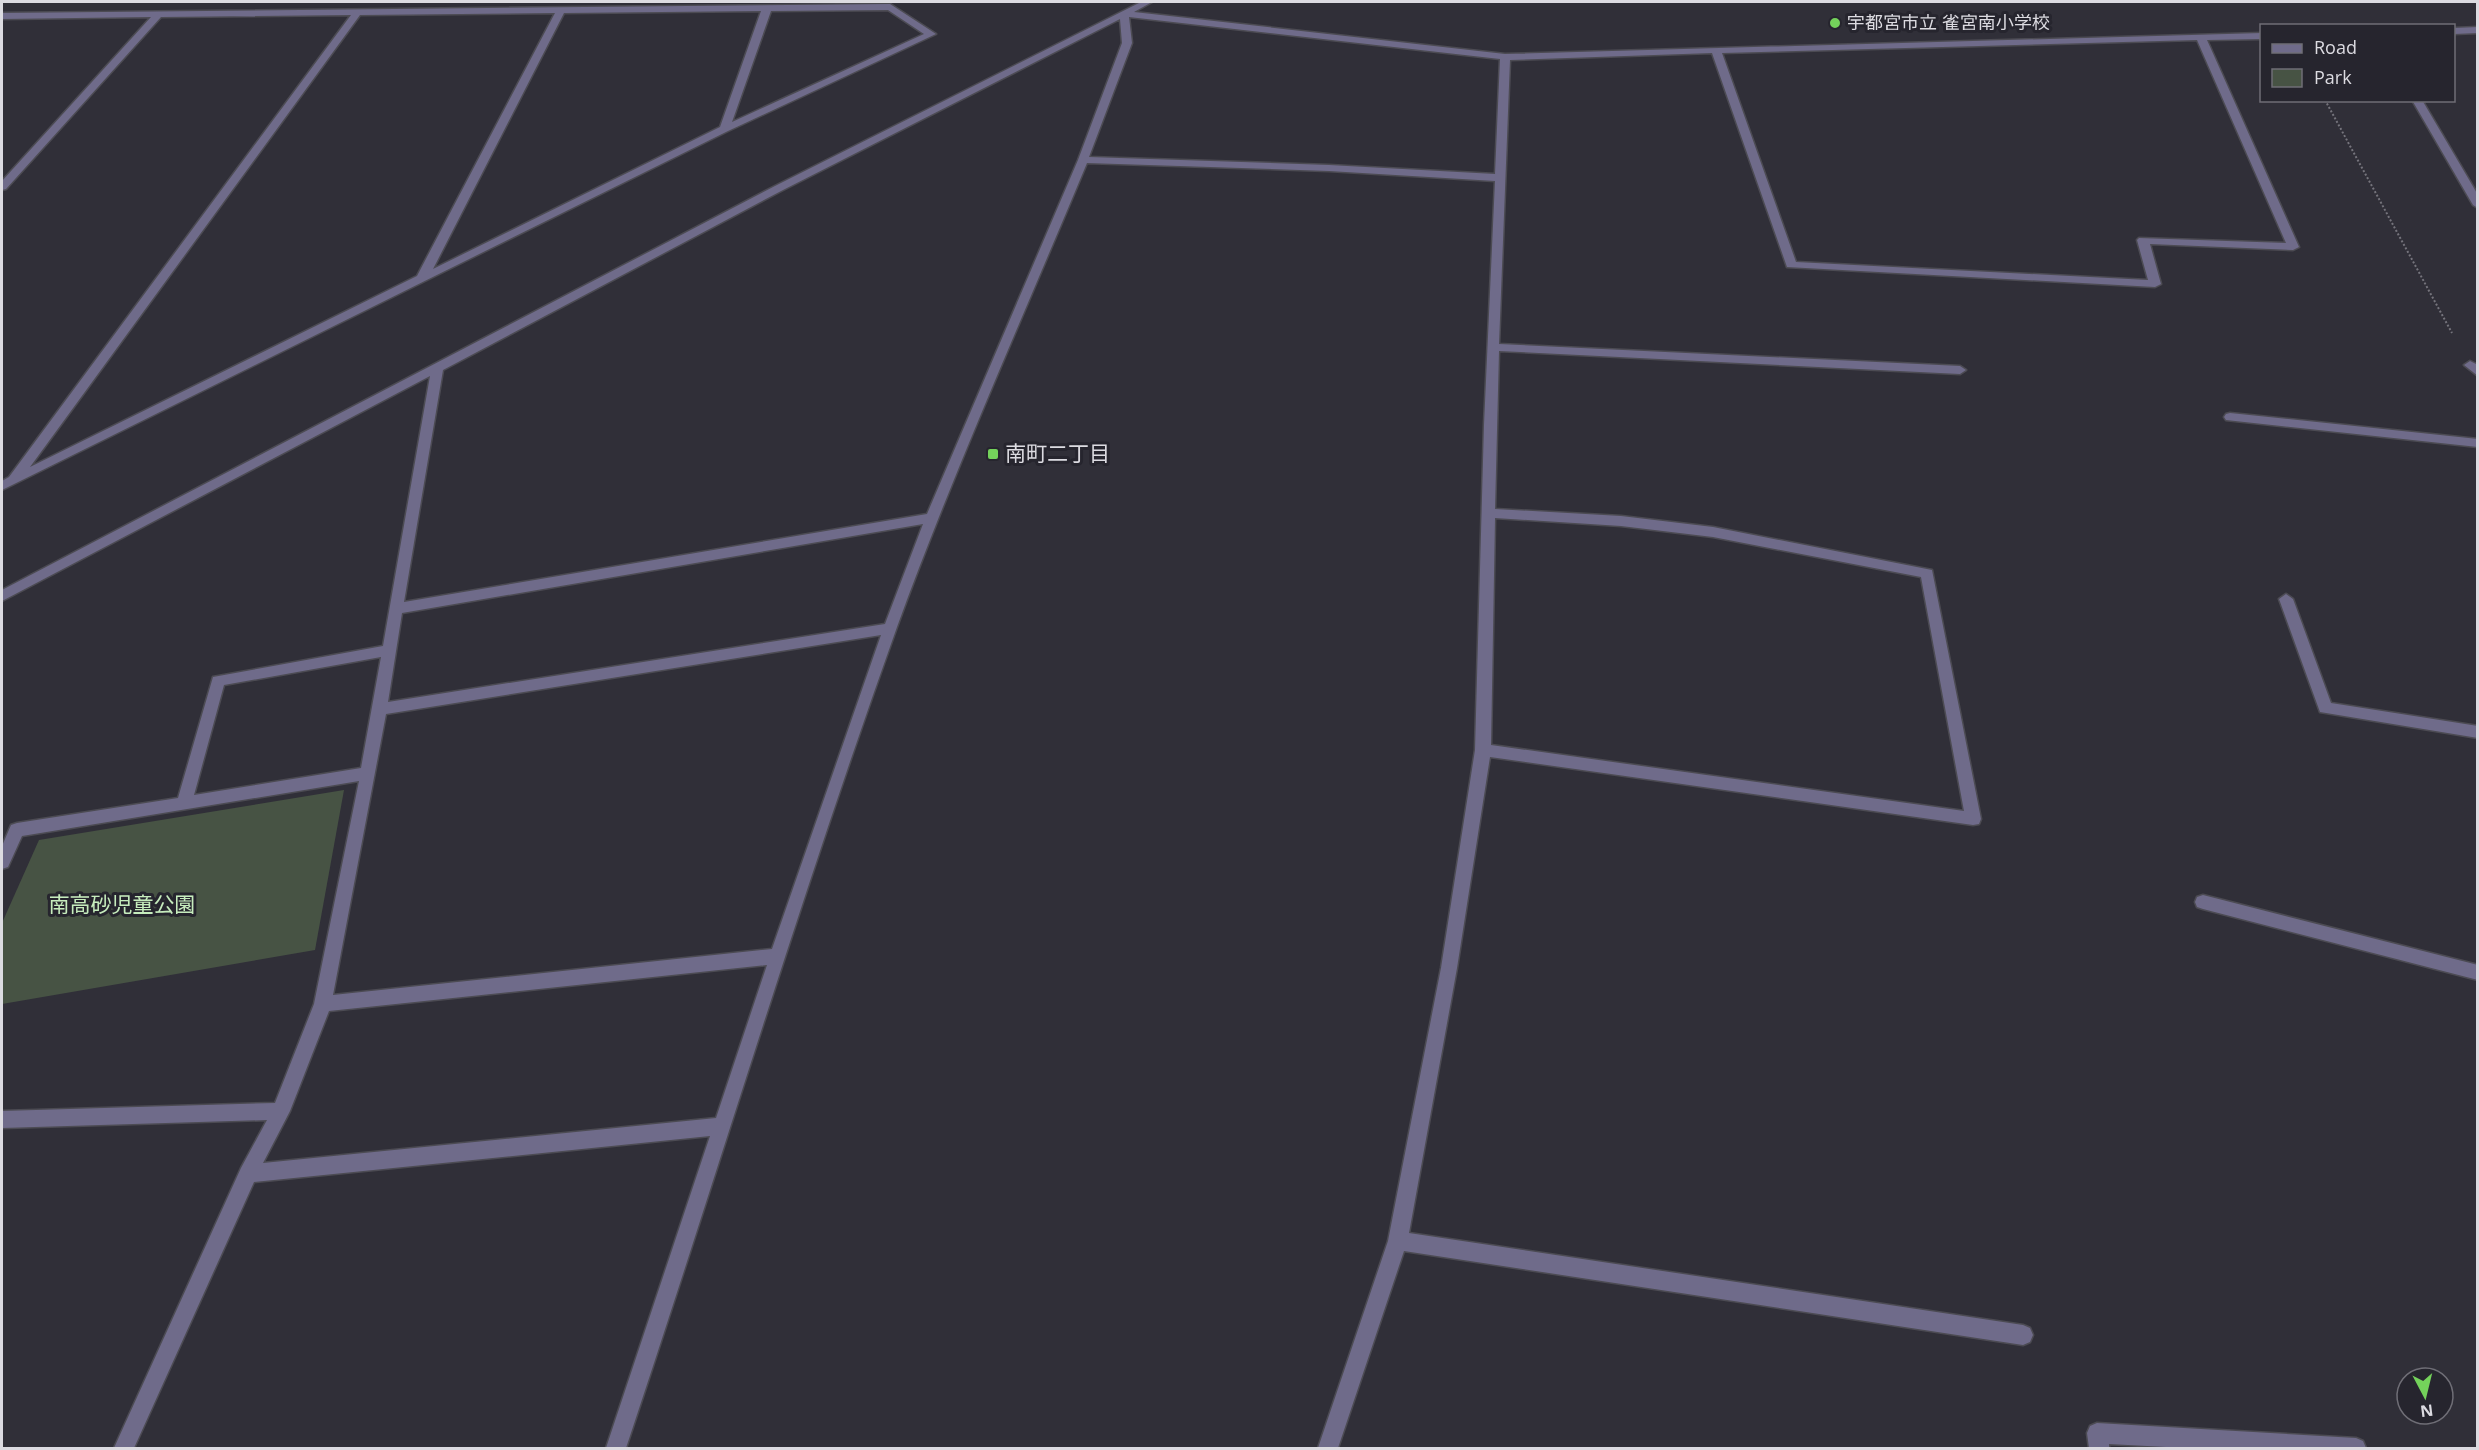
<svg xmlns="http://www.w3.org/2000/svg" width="2479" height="1450" font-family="'Open Sans','Noto Sans JP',sans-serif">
	<rect width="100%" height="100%" fill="#302f38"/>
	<!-- green -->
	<polygon fill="#475344" points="344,790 315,950 2,1004 2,923 39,840"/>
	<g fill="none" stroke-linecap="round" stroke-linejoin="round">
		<defs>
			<g id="minor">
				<path d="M 1141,2 L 1152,2 L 1134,12 L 1505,54 L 2262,33 L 2262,39 L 2207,40 L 2299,247 L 2293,250 L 2150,244 L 2161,284 L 2155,287 L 1787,267 L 1712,53 L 1510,60 L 1499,344 L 1960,366 L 1966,370 L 1960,374 L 1499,351 L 1495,509 L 1621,516 L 1713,527 L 1932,570 L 1981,819 L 1979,824 L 1973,825 L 1490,757 L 1457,968 L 1409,1233 L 2023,1325 L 2030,1328 L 2033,1335 L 2030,1342 L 2023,1345 L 1404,1251 L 1338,1448 L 1318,1448 L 1388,1241 L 1441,968 L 1475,750 L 1484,425 L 1495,181 L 1329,171 L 1087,163 C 1023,317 954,470 897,627 C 800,898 717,1175 626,1448 L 606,1448 L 710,1136 L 254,1182 L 134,1448 L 114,1448 L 241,1168 L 267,1120 L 2,1128 L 2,1111 L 275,1103 L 314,1004 L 359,781 L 22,836 L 8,867 L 2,869 L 2,846 L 11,825 L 17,823 L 178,798 L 213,677 L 383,646 L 430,376 L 2,601 L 2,590 L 775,186 ZM 1129,17 L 1500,59 L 1495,174 L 1329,165 L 1089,157 L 1132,43 ZM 1120,19 L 1122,43 L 1078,160 L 927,514 L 404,602 L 443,370 L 783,190 ZM 2197,40 L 2286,243 L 2139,238 L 2137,240 L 2148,280 L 1796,262 L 1722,53 ZM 1495,518 L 1621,526 L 1713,537 L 1921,577 L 1964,811 L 1491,745 ZM 923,524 L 885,624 L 388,702 L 402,613 ZM 881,635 L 772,949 L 333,995 L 386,714 ZM 381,657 L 361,768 L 194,795 L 224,685 ZM 767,965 L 716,1118 L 263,1163 L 290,1111 L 329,1011 Z"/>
				<path d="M 890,4 L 936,34 L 728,131 L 2,490 L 2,481 L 9,477 L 351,15 L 161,17 L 6,189 L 2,190 L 2,181 L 151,17 L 2,19 L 2,13 ZM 888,10 L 924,34 L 732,122 L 771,11 ZM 761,11 L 720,127 L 433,269 L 564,13 ZM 555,13 L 417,276 L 30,467 L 360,15 Z"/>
				<polygon points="2478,27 2478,33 2454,34 2454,28"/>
				<polygon points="2412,100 2422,100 2478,195 2478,208 2473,205"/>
				<polygon points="2470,361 2478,365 2478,376 2464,365"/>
				<polygon points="2230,413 2478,439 2478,447 2226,420 2224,417 2226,414"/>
				<polygon points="2286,594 2293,599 2331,703 2478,726 2478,738 2320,712 2279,599"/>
				<polygon points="2203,895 2478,965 2478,980 2203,909 2197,907 2195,902 2197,897"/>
				<polygon points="2097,1423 2356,1438 2363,1441 2366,1448 2185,1448 2109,1444 2109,1448 2089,1448 2087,1433 2090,1426"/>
			</g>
		</defs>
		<!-- minor casing -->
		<use href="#minor" stroke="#4c4b53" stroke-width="3"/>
		<!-- path -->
		<polyline stroke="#75747c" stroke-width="2" stroke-dasharray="2 2" stroke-linecap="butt" points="2325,100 2452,333"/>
		<!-- minor -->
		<use href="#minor" fill="#6f6b8a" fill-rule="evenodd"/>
	</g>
	<!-- markers -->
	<g fill="#74d25b" stroke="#26252e" stroke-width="2">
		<circle cx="1835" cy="23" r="6"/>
		<rect x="987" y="448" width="12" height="12" rx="3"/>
	</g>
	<g text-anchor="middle" stroke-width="6" stroke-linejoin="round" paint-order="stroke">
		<!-- far-poi labels -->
		<g font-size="18" fill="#dcdbe1" stroke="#26252e" text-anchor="start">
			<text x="1847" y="29">宇都宮市立 雀宮南小学校</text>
		</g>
		<!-- poi labels -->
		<g font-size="21" fill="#dcdbe1" stroke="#26252e" text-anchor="start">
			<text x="1005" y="461">南町二丁目</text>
		</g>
		<!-- park labels -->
		<g font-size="21" fill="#c6ecbd" stroke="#26252e">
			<text x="122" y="912">南高砂児童公園</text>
		</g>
	</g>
	<!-- border -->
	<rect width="2479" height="1450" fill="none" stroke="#dcdbe1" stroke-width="6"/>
	<!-- legend -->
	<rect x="2260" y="24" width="195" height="78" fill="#26252e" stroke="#6f6e76" stroke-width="1.5"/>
	<rect x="2272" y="44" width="30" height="9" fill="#6f6b8a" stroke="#6f6e76" stroke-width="1.5"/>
	<text x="2314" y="54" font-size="18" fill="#dcdbe1">Road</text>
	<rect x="2272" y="69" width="30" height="18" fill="#475344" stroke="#6f6e76" stroke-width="1.5"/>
	<text x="2314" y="84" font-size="18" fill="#dcdbe1">Park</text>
	<!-- north arrow -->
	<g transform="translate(2425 1396) rotate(173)"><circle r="28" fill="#26252e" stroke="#6f6e76" stroke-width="1.5"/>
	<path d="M0-4.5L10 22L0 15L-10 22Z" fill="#74d25b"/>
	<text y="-9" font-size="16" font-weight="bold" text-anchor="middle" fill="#dcdbe1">N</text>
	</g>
</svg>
